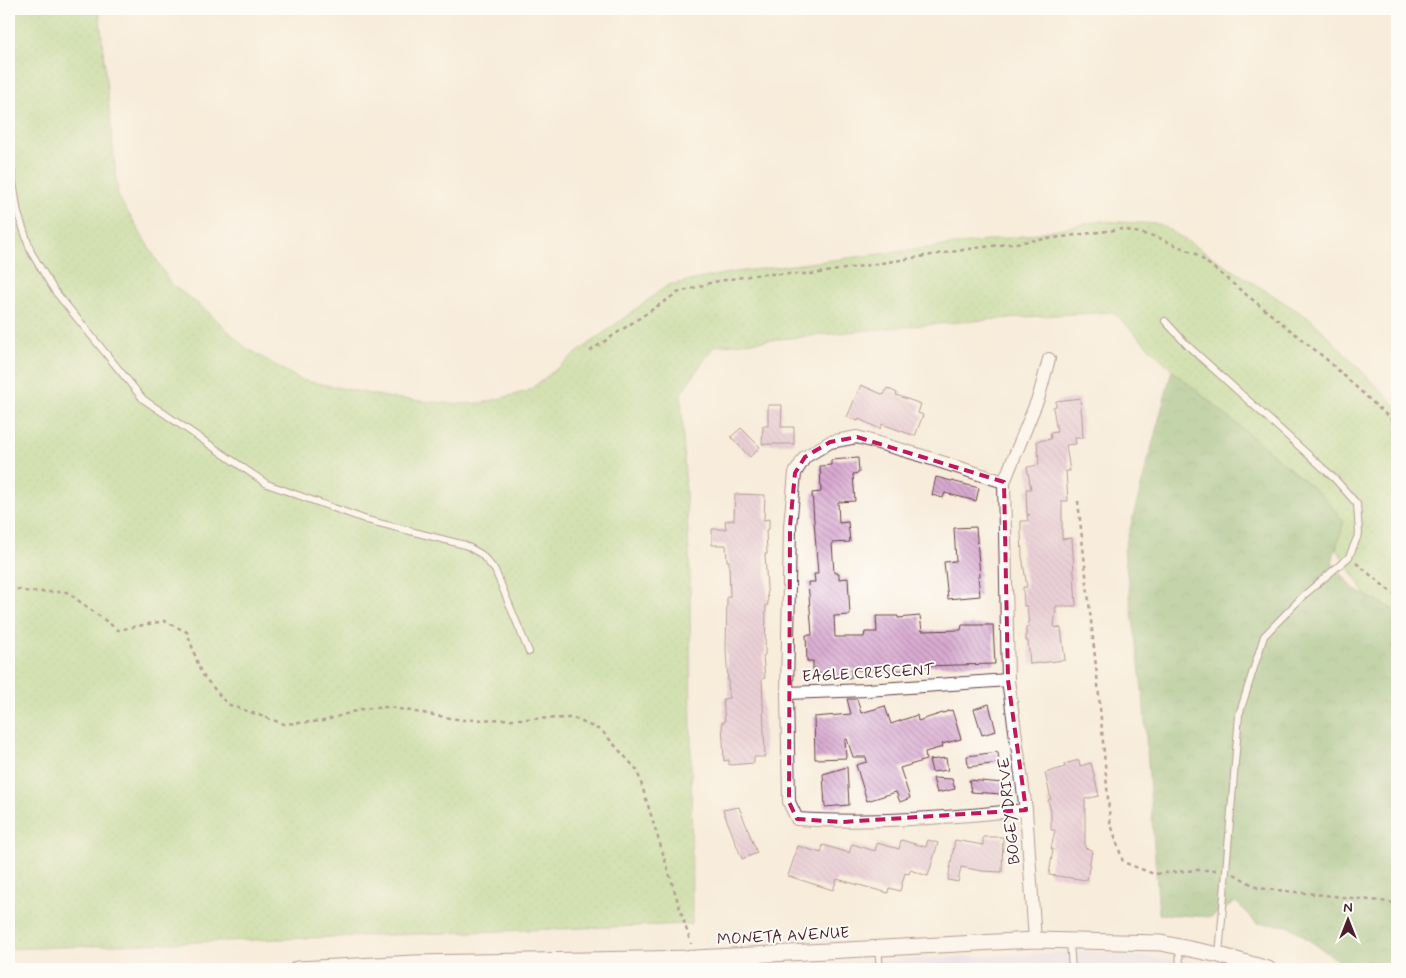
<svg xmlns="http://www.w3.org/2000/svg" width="1406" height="978" font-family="Mynerve,sans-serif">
	<defs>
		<pattern id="industrial-grid" width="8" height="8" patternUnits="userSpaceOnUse" patternTransform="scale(1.25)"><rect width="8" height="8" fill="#c3c1db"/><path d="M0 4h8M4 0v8" fill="none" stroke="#a9a5bc"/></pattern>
		<pattern id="grass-dots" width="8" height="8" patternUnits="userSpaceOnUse" patternTransform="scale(1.25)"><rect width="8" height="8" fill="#a7d380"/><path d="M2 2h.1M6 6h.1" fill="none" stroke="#91b56f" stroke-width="1.8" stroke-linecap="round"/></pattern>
		<pattern id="forest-crowns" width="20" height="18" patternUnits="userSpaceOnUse" patternTransform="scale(1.25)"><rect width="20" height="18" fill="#85b56e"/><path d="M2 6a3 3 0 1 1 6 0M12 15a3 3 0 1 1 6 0" fill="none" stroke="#6f935b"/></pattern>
		<pattern id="building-back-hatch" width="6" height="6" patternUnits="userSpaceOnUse" patternTransform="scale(1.25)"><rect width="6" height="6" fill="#d9abd2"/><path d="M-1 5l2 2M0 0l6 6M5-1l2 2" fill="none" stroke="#b28bab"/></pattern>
	</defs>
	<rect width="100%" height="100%" fill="#fdfcf7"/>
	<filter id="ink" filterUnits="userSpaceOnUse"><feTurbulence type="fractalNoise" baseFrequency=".02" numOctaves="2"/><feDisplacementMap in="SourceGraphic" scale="10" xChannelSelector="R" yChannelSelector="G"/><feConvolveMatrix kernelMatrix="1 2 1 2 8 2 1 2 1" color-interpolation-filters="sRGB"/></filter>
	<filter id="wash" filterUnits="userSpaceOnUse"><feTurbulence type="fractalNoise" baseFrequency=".0096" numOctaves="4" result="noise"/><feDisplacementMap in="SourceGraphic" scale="20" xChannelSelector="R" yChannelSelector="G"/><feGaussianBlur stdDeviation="1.12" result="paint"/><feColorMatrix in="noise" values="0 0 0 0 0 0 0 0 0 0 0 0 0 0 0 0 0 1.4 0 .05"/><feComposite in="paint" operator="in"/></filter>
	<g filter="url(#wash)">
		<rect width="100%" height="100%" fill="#f8ecdb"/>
		<!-- built -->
		<polygon fill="#dfd5f5" points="1089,951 1209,964 1209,969 709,969"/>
		<!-- industrial -->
		<polygon fill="url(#industrial-grid)" points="1397,939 1397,969 1385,969"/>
		<!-- grass -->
		<path fill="url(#grass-dots)" stroke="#787956" d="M 9,9 L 99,9 L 118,196 L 171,284 L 206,310 L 245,347 L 301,380 L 392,398 L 455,404 L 482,403 L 528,391 L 578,352 L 668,285 L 728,273 L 1016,237 L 1100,221 L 1160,224 L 1312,320 L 1397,407 L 1397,611 L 1366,595 L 1336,548 L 1344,521 L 1324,497 L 1172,370 L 1113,312 C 980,318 847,332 714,346 L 681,393 L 690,575 L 692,924 L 9,949 Z"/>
		<!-- forest -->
		<polygon fill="url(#forest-crowns)" stroke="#686a4c" points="1172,370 1324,497 1344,521 1332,562 1355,590 1397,611 1397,939 1385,969 1350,969 1289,926 1256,923 1236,902 1211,917 1159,914 1143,697 1124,551"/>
		<g id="blocks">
			<!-- building -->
			<g fill="url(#building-back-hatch)">
				<polygon points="861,385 884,395 887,388 897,393 896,395 921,404 918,413 923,415 915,436 882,424 880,429 859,419 858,421 847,417"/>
				<polygon points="1080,398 1082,418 1083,438 1075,438 1076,444 1066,445 1070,471 1066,471 1068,501 1062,501 1062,539 1072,538 1076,606 1056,606 1054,627 1061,628 1065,660 1030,664 1028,641 1026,641 1026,627 1029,627 1027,606 1024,606 1023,587 1027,587 1022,556 1021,532 1021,521 1028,521 1027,515 1030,515 1027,514 1026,489 1031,489 1027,467 1039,465 1037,441 1051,439 1050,433 1057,432 1053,407 1056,406 1056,401"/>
				<polygon points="768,405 782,405 781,427 794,427 794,444 762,444 763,426 768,426"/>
				<polygon points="741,428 760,447 750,457 731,437"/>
				<polygon points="858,458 859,473 853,474 855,501 838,502 839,523 848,522 850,542 832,543 834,573 839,573 839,579 848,578 850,615 834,616 835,637 864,637 865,632 877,632 876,616 898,616 898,618 920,616 922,631 961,630 962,625 993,625 995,664 922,666 923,669 909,670 851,670 851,678 833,678 833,673 813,674 813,661 807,661 806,635 812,635 808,582 815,582 814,574 818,574 812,493 821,492 820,466 831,465 831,460"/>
				<polygon points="936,477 979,488 976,501 945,493 943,498 932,495"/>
				<polygon points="735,494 765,495 764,520 769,519 769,529 766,530 767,554 765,554 768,605 766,605 765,655 763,656 765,678 762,679 765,757 754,757 754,763 729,765 729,760 724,761 722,722 725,722 723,699 729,698 726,649 727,597 730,597 729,561 727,561 726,545 712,545 712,529 726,529 725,521 734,520"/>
				<polygon points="976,527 980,576 978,576 980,596 948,599 944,562 956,561 954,528"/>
				<polygon points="847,699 857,699 861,713 885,706 891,724 917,715 918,721 952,710 961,739 942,744 943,747 925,752 926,760 900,768 910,798 900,802 896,792 867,801 856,765 867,762 866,757 853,757 847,739 845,740 846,758 815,759 814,717 851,714"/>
				<polygon points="989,704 996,731 982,735 974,709"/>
				<polygon points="998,752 999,763 968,767 967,756"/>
				<polygon points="946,758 948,770 932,772 929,760"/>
				<polygon points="1079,760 1080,766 1091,763 1099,796 1085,799 1085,848 1092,850 1087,880 1049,875 1053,849 1051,849 1055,830 1051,830 1051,811 1048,800 1051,799 1045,773 1065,767 1064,764"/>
				<polygon points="847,767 849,805 825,807 823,774"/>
				<polygon points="933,778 952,779 955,789 937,793"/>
				<polygon points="969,780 1003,783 1002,794 971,792"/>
				<polygon points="739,807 757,853 742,859 723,810"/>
				<polygon points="983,837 1003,837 1002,872 982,871 961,867 958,882 948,880 955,840 983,845"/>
				<polygon points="901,840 926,847 928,840 938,843 928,876 910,870 909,874 905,873 900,891 889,888 888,893 837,879 833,890 788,876 798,846 821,853 823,845 849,853 852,844 875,851 877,843 899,849"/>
			</g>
		</g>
	</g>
	<g filter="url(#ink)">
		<use href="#blocks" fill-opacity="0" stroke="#643e45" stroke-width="1"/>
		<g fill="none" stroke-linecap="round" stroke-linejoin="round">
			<defs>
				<g id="service">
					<polyline points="9,157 18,213 31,252 54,290 143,399 267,484 367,520 465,545 481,554 495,570 529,652"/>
					<polyline points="1165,321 1187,345 1334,478 1357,504 1359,533 1349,557 1303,596 1264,636 1239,715 1219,955"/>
					<polyline points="1070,942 1072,969"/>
					<polyline points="1179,948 1180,969"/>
					<polyline points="878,949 880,969"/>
				</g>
				<g id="minor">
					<path d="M 1004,482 L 913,453 L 857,437 L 830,442 L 805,457 L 795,473 L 790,526 L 787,693 L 789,802 L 797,819 C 873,824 951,817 1026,810"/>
					<polyline points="787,693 867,690 1008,680"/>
					<polyline points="1035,940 1026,810 1008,680 1004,482 1039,396 1049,359"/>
				</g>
				<polyline id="tertiary" points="297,969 414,963 695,958 1035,940 1161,943 1219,955 1268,969"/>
			</defs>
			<!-- service casing -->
			<use href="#service" stroke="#643e45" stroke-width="8"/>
			<!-- minor casing -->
			<use href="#minor" stroke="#643e45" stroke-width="14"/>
			<!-- tertiary casing -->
			<use href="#tertiary" stroke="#643e45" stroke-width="17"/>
			<!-- path -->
			<g stroke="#643e45" stroke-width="2.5" stroke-dasharray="4 4" stroke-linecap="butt">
				<polyline points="590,351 677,293 713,282 761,274 813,274 969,249 1122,229 1157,237 1196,254 1325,358 1397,425"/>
				<polyline points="1078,501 1098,685 1110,821 1123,862 1154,874 1197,870 1217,870"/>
				<polyline points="1356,563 1397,597"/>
				<polyline points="9,587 29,592 67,592 118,630 164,621 187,632 201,673 227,704 284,724 323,721 362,709 388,707 462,720 573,718 602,731 637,770 691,944"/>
				<polyline points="1234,874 1258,888 1389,902 1397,905"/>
			</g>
			<!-- service -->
			<use href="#service" stroke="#fff" stroke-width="6"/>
			<!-- minor -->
			<use href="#minor" stroke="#fff" stroke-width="12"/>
			<!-- tertiary -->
			<use href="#tertiary" stroke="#fff" stroke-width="15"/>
		</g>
	</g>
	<!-- marked area -->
	<path d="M0 0H1406V978H0ZM 857,437 L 1004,482 L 1008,680 L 1026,810 L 842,822 L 797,819 L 789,802 L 790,526 L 795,473 L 805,457 L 830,442 Z" fill="#f8ecdb" fill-opacity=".55" fill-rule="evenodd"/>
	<path fill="none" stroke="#c2185b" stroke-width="4" stroke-dasharray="10 6" stroke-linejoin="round" d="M 857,437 L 1004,482 L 1008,680 L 1026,810 L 842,822 L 797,819 L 789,802 L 790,526 L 795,473 L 805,457 L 830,442 Z"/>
	<g text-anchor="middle" stroke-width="4" stroke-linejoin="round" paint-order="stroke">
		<!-- street labels -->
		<g font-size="16" fill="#4a1f2b" stroke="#fdfcf7">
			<text transform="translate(868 672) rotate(-3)" y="6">EAGLE CRESCENT</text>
			<text transform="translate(1008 811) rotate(-96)" y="6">BOGEY DRIVE</text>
			<text transform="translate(783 935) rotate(-3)" y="6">MONETA AVENUE</text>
		</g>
	</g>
	<!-- margin -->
	<rect width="1406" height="978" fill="none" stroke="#fdfcf7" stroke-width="30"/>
	<!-- north arrow -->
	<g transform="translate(1348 920)" stroke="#fdfcf7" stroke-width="4" paint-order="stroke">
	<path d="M0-4L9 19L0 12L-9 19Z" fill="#4a1f2b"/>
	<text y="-8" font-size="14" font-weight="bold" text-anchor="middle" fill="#4a1f2b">N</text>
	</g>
</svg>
